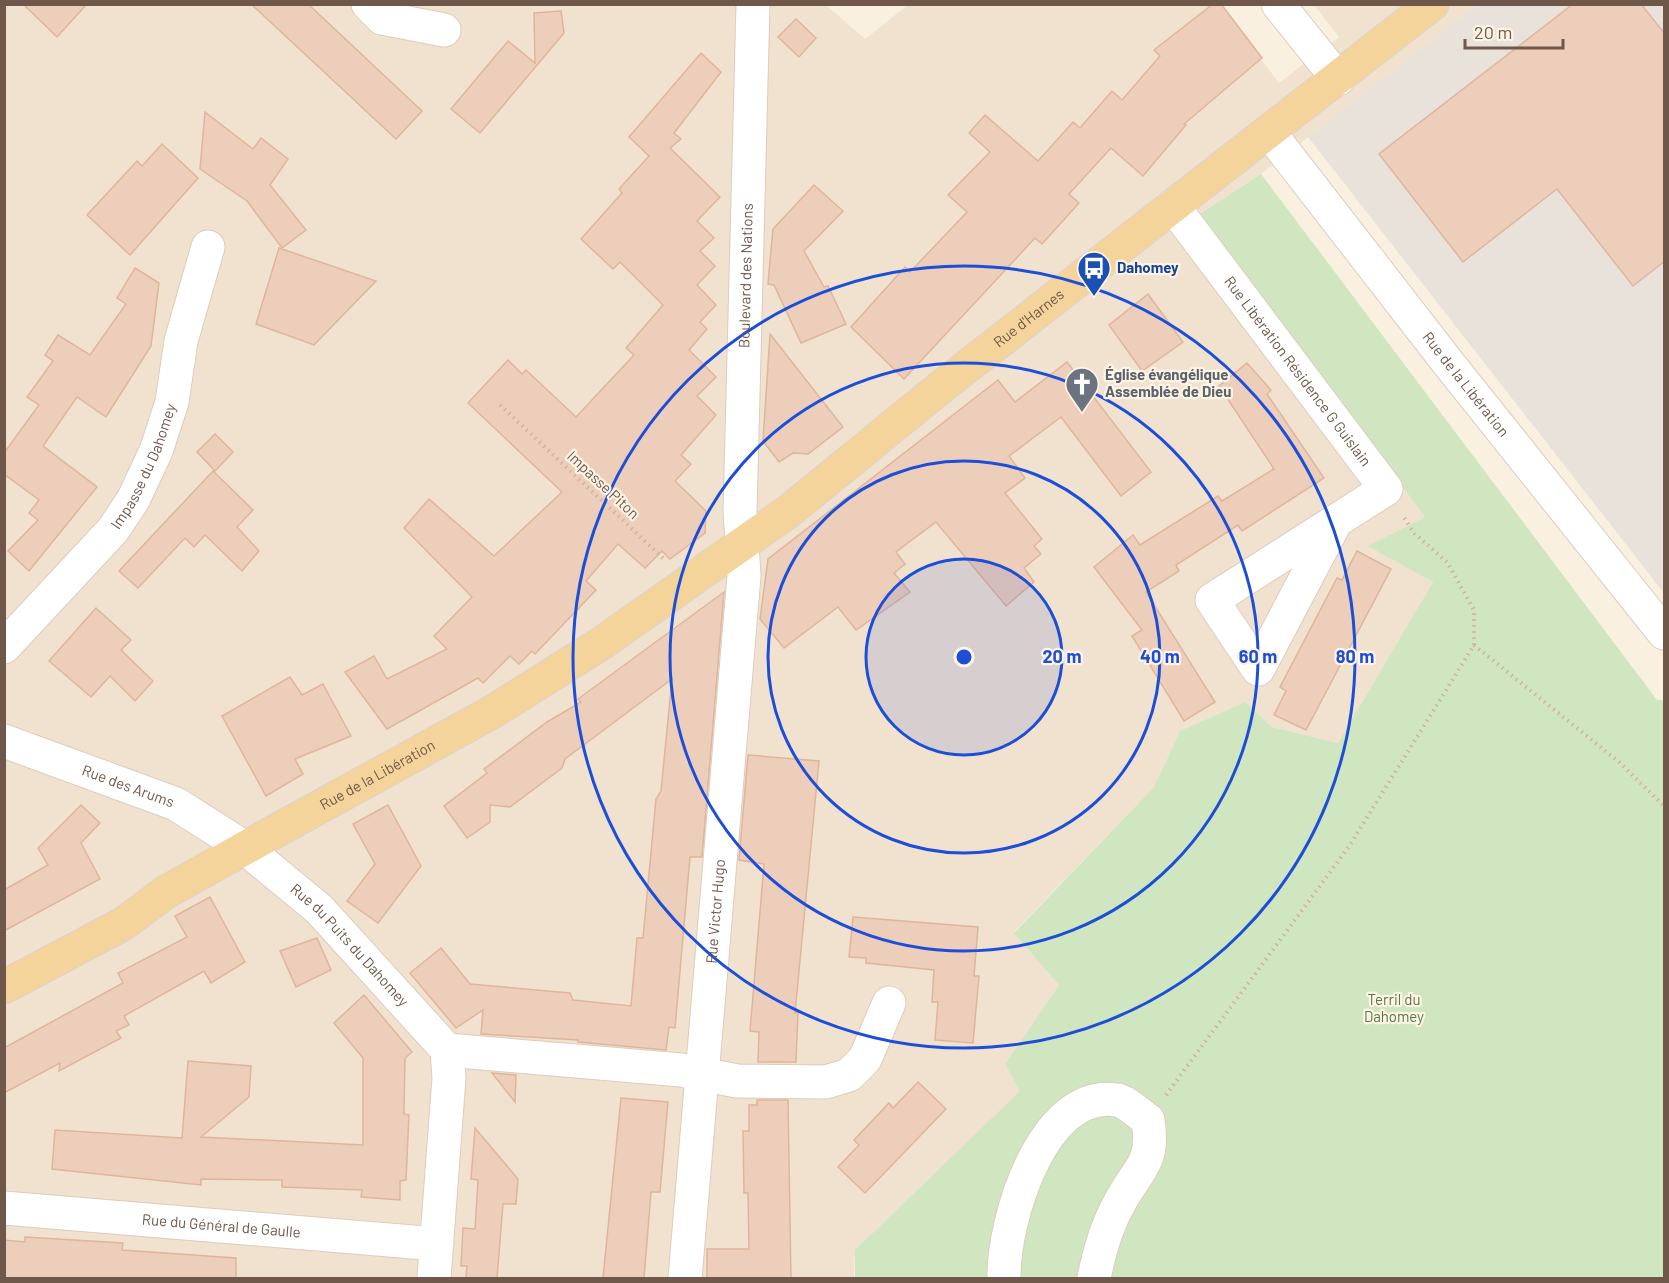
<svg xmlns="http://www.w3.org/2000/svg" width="1669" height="1283" font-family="Barlow,sans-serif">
	<rect width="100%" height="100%" fill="#faf0e0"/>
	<!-- residential -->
	<polygon fill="#f1e2cf" points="825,4 865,39 908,5 1220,5 1279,83 1339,37 1314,5 1477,5 1261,174 1200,214 1425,517 1369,546 1433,582 1338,743 1272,727 1245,702 1180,731 1154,787 1014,932 1059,985 1005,1064 1021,1091 855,1250 854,1278 5,1278 5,5"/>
	<!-- industrial -->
	<polygon fill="#e9e2db" points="1477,5 1664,5 1664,593 1308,137"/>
	<!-- green -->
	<polygon fill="#cfe6c0" points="1261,174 1657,700 1664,700 1664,1278 855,1278 855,1250 1020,1091 1005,1064 1059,985 1014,933 1154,787 1180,731 1245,702 1272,727 1338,743 1433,582 1368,546 1425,517 1200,214"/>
	<!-- building -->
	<g fill="#edceba" stroke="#dfb59b" stroke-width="1.5">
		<polygon points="23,4 87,4 57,37"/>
		<polygon points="251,4 308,4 422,111 396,139"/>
		<polygon points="1213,4 1221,4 1262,58 1184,124 1186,125 1143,176 1111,148 1069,194 1079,203 1042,244 1035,238 904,379 851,327 905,267 910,272 967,212 948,195 990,152 969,133 985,115 1038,161 1073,122 1080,128 1112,91 1122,100 1160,56 1154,50"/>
		<polygon points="1573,4 1641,4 1665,34 1665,261 1633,286 1557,189 1463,262 1379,154"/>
		<polygon points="561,11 564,33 480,133 451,109 508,41 535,63 534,13"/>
		<polygon points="796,19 816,38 799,57 778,37"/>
		<polygon points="701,53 721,72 674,133 681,139 670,148 720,197 697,221 714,238 700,251 715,266 697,285 716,305 700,322 707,329 689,350 716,377 697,396 716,415 681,455 691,464 675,481 706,511 705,533 670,559 662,551 645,568 618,544 586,581 596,590 535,654 532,651 519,664 510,656 483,683 478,678 387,729 345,672 374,656 387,679 447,649 434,636 472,597 404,528 429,499 494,556 562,492 468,403 508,360 522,374 526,370 576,417 634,355 626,348 663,305 620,262 613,269 581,239 622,193 619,189 649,156 629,137"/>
		<polygon points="205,112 253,149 261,138 288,159 270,185 306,230 282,248 247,201 200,169"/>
		<polygon points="162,144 198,178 130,255 87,215 137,161 142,166"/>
		<polygon points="814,185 843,211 804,251 824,287 828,286 846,324 801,343 774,285 768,284 769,272 773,229"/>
		<polygon points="279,248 376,281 314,345 256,324"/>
		<polygon points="135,268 159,283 151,346 106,417 77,397 43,446 97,487 29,571 8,551 38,520 29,513 39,500 4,474 4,453 39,405 27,397 53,361 45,355 58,335 90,355 126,304 117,298"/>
		<polygon points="1148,294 1183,342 1142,371 1109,325"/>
		<polygon points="770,334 843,427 808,454 793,453 779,462 763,441"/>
		<polygon points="1067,362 1151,472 1121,496 1061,417 1009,456 1025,478 1005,493 1042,539 1034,546 1041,554 1024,568 1034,582 1006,606 936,522 896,552 905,564 894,573 910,592 856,630 838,607 784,648 760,619 768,559 998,380 1015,402"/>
		<polygon points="1247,363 1271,390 1267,394 1324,478 1242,531 1238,525 1176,565 1179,571 1146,592 1215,702 1184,721 1132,636 1142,630 1094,567 1133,535 1140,545 1218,496 1222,501 1274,469 1219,386"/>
		<polygon points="215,434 233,452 215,471 197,452"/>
		<polygon points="213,471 253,510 237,527 259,551 242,571 205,535 194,547 185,538 138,588 119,571"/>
		<polygon points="1357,551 1391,569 1306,730 1274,715 1286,691 1280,687 1337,578 1342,580"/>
		<polygon points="724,592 702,857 690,857 675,1028 669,1027 666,1050 578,1042 578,1040 481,1034 483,1010 456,1028 410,973 441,948 470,984 570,993 573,1000 631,1006 637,938 643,938 656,799 661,791 672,679 565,759 562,768 510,807 490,805 490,822 467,838 444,806 487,773 484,769 547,722 581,702 578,699"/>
		<polygon points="96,608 131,640 121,650 153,681 135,701 110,676 91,697 49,661"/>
		<polygon points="290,677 302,695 323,684 351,736 295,759 303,774 266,796 222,716"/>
		<polygon points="748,755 819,761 795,1013 798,1013 796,1062 758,1062 759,1032 750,1031 764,864 739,860"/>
		<polygon points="81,805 100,823 81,843 100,879 4,931 4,890 48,865 38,848"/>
		<polygon points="388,805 421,866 378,923 347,901 375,864 353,824"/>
		<polygon points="210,897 245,962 211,983 204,971 124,1016 129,1025 116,1031 121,1038 59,1071 60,1063 4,1093 4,1048 123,983 118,973 187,937 175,916"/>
		<polygon points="853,917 978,927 974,976 979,976 973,1043 935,1040 938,1002 932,1002 934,970 866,963 866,958 849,957"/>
		<polygon points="317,938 331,970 296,987 280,951"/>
		<polygon points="364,995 412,1052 405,1058 404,1114 409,1115 406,1180 400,1181 400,1200 361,1197 362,1190 282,1187 282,1180 201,1179 201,1185 52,1169 55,1130 182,1138 188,1061 251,1066 249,1097 201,1137 363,1145 363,1058 334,1023"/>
		<polygon points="492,1073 516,1075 515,1102"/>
		<polygon points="918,1082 946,1109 865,1193 838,1167 859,1145 854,1140 889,1103 893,1108"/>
		<polygon points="621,1098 668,1102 660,1192 651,1192 644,1278 603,1278"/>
		<polygon points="757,1100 788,1100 791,1278 707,1278 707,1249 749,1249 748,1193 744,1193 743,1131 749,1131 749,1105 757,1105"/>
		<polygon points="475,1128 518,1179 516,1204 503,1204 497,1278 466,1278 467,1266 461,1266 463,1228 475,1229 478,1180 471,1179"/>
		<polygon points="25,1237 123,1243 122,1250 236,1258 236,1278 4,1278 4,1240 25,1242"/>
	</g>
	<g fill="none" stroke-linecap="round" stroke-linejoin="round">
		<defs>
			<g id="minor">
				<polyline points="368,4 382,18 444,30"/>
				<polyline points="1278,4 1338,79"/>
				<path id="s1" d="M 1269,132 L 1449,364 L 1664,633"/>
				<path id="s2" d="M 1173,206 L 1386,489 L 1212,600 L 1258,669 L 1336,521"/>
				<path id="s3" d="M 4,647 L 113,530 L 133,500 L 156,451 L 172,402 L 181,341 L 208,247"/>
				<path id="s4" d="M 4,741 L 176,804 L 245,848 L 319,909 L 447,1050 L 449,1078 L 434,1278"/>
				<polyline points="447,1050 681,1070 737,1081 826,1082 849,1075 865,1059 889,1003"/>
				<path id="s5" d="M 4,1208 L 437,1244"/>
				<path id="s6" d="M 685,1278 L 744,576 L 740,512 L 753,4"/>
				<path d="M 1004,1278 C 1003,1222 1042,1088 1117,1100 C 1127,1102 1139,1114 1148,1120 C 1155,1165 1138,1167 1119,1204 C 1106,1227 1099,1253 1094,1278"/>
			</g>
			<g id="major">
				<path id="s7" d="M 4,987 L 123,924 L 166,892 L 245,848 L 494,711 L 602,643 L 789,511 L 941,387 L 1432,4"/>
			</g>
		</defs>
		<!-- minor casing -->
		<use href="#minor" stroke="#ddccbd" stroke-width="35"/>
		<!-- major casing -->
		<use href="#major" stroke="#dad3d0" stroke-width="35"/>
		<!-- path -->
		<g stroke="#d1b29e" stroke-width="4" stroke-dasharray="1.5 4.5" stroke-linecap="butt">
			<polyline points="500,405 665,560"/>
			<polyline points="1474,645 1619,762 1664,806"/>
			<polyline points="1166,1095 1350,845 1474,645 1474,610 1447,562 1415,534 1403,516"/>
		</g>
		<!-- minor -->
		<use href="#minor" stroke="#fff" stroke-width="33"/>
		<!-- major -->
		<use href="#major" stroke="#f5d49c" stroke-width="33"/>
	</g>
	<!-- distance rings -->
	<circle cx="964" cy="657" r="98" fill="#1d4ed8" fill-opacity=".12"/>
	<g fill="none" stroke="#1d4ed8" stroke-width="3">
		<circle cx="964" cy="657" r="98"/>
		<circle cx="964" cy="657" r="196"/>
		<circle cx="964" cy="657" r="294"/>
		<circle cx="964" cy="657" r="391"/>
	</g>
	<!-- icons -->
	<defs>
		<symbol id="bus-pin" viewBox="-11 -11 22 30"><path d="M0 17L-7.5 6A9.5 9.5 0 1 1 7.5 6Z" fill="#1a4fb4" stroke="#fef4e5"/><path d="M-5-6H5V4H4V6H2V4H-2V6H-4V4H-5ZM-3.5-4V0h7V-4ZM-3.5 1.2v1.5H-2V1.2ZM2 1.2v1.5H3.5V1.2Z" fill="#fff"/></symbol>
		<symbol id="church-pin" viewBox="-11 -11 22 30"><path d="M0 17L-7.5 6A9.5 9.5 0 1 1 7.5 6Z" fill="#6b7280" stroke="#fef4e5"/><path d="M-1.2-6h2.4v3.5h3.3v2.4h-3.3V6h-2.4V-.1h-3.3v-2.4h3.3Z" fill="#fff"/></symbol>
	</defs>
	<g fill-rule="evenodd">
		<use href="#bus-pin" x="1075" y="249" width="38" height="52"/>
		<use href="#church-pin" x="1063" y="365" width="38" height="52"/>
	</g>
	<g text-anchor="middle" stroke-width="4.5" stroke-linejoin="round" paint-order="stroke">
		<!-- transit labels -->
		<g font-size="15" font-weight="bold" fill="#164399" stroke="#fef4e5" text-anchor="start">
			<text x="1117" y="273">Dahomey</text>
		</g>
		<!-- street labels -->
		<g font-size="15" fill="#6f5749" stroke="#fef4e5">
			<text dy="5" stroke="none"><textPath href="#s6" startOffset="1005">Boulevard des Nations</textPath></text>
			<text dy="5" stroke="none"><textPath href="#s7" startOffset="1227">Rue d'Harnes</textPath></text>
			<text dy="5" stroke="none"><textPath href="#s2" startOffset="207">Rue Libération Résidence G Guislain</textPath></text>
			<text dy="5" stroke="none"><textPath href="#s1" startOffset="320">Rue de la Libération</textPath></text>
			<text dy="5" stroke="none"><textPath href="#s3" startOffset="231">Impasse du Dahomey</textPath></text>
			<text transform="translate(603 485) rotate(43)" y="5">Impasse Piton</text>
			<text dy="5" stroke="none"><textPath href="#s7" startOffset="430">Rue de la Libération</textPath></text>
			<text dy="5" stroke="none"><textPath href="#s4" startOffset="132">Rue des Arums</textPath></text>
			<text dy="5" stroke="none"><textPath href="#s6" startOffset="368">Rue Victor Hugo</textPath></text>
			<text dy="5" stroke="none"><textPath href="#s4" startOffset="408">Rue du Puits du Dahomey</textPath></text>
			<text dy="5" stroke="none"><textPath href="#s5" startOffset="218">Rue du Général de Gaulle</textPath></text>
		</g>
		<!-- worship labels -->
		<g font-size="15" font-weight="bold" fill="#5b616d" stroke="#fef4e5" text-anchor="start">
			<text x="1105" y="380">Église évangélique<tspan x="1105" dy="17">Assemblée de Dieu</tspan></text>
		</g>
		<!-- park labels -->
		<g font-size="15" fill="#547a45" stroke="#fef4e5">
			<text x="1394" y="1005">Terril du<tspan x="1394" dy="17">Dahomey</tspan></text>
		</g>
	</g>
	<circle cx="964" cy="657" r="9" fill="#1d4ed8" stroke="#fef4e5" stroke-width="3"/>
	<g font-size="18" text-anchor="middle" font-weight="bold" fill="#1d4ed8" stroke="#fef4e5" stroke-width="4.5" stroke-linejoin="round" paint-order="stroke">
		<text x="1062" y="663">20 m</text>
		<text x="1160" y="663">40 m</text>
		<text x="1258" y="663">60 m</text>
		<text x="1355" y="663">80 m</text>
	</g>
	<!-- border -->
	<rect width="1669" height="1283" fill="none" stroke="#6f5749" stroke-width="12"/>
	<!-- scale -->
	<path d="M1465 39v9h98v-9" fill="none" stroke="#6f5749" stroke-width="3"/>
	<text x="1474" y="39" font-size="18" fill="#6f5749" stroke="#fef4e5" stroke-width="4.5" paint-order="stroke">20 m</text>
</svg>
